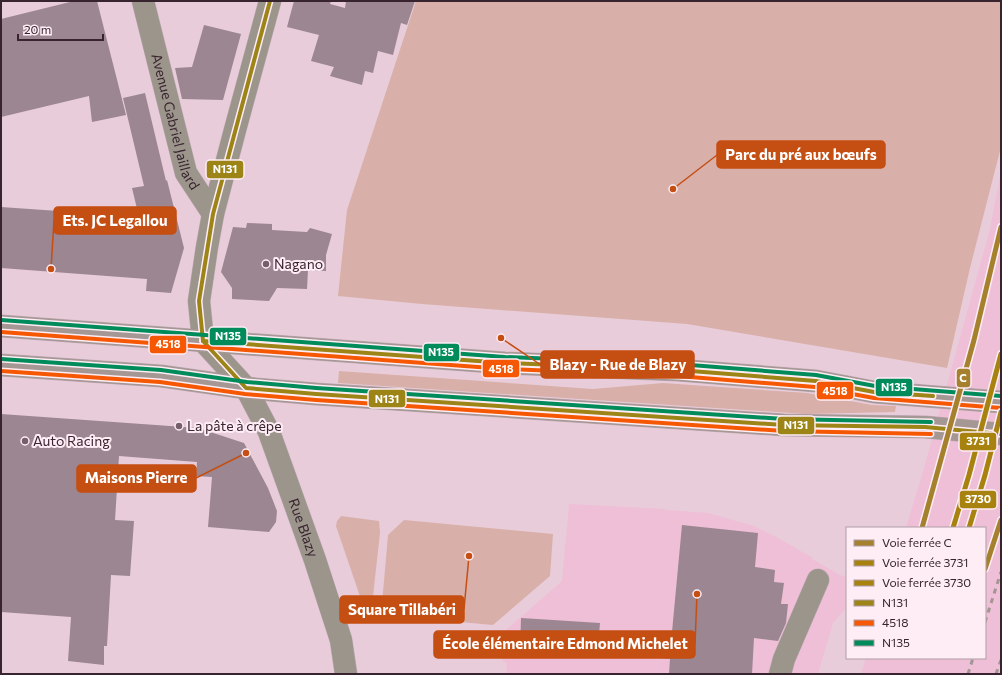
<svg xmlns="http://www.w3.org/2000/svg" width="1002" height="675" font-family="Commissioner,sans-serif">
	<rect width="100%" height="100%" fill="#e9ccda"/>
	<!-- built -->
	<g fill="#eebfd6">
		<polygon points="1001,171 1001,674 861,674 866,658 985,658 985,528 906,528 924,468 990,229"/>
		<polygon points="569,504 666,509 666,510 708,513 754,526 778,538 813,558 812,559 840,575 847,577 847,607 833,623 818,674 506,674 507,663 503,662 506,630 562,581"/>
	</g>
	<!-- green -->
	<g fill="#d8b0a9">
		<polygon points="416,1 1001,1 1001,147 970,268 947,368 687,324 422,304 338,296 347,210"/>
		<polygon points="339,371 593,389 663,383 807,393 872,405 896,406 895,412 806,414 338,383"/>
		<polygon points="341,516 379,521 380,533 371,614 366,614 336,526 337,521"/>
		<polygon points="404,520 553,534 550,576 493,625 381,615 388,535"/>
	</g>
	<!-- building -->
	<g fill="#9b8691">
		<polygon points="74,1 97,1 126,115 92,122 89,96 1,117 1,19"/>
		<polygon points="294,1 331,1 330,4 345,8 346,1 415,1 407,25 401,23 393,55 378,51 373,73 365,71 362,85 330,76 334,67 311,61 319,35 287,27"/>
		<polygon points="204,25 241,34 223,100 182,99 175,68 192,67"/>
		<polygon points="145,93 166,181 167,180 184,248 171,293 146,291 147,279 1,268 1,207 87,213 87,215 139,217 132,188 144,186 123,98"/>
		<polygon points="247,223 272,224 272,230 307,232 310,228 332,234 326,255 326,271 308,270 307,289 277,288 269,301 232,299 232,288 221,272 233,227 246,228"/>
		<polygon points="1,414 198,428 244,443 268,488 277,511 276,522 269,532 208,527 212,477 196,476 197,462 119,456 115,520 134,521 130,576 111,575 107,646 104,646 104,665 68,661 71,617 1,612"/>
		<polygon points="682,525 758,533 755,567 775,570 774,582 784,583 781,604 788,604 786,623 778,641 754,638 752,674 669,674 670,659 640,656 642,631 672,632"/>
		<polygon points="521,618 600,623 597,658 520,652"/>
	</g>
	<g fill="none" stroke-linecap="round" stroke-linejoin="round">
		<defs>
			<g id="minor">
				<path id="s1" d="M 143,1 L 186,173 L 213,214"/>
				<path id="s2" d="M 270,1 L 235,130 L 213,214 L 207,247 L 199,301 L 203,341 L 246,388 L 269,432 L 315,560 L 341,640 L 346,674"/>
				<polyline points="780,674 784,659 818,580"/>
			</g>
			<g id="major">
				<polyline points="1,326 505,363 678,370 816,381 874,392 1001,402"/>
				<polyline points="1,365 161,376 246,388 316,394 784,425 925,427 1001,434"/>
			</g>
		</defs>
		<!-- minor casing -->
		<use href="#minor" stroke="#c3adb8" stroke-width="23"/>
		<!-- major casing -->
		<use href="#major" stroke="#c3adb8" stroke-width="23"/>
		<!-- minor -->
		<use href="#minor" stroke="#9c958c" stroke-width="22"/>
		<!-- major -->
		<use href="#major" stroke="#a59794" stroke-width="22"/>
		<!-- rail -->
		<g stroke="#a39694" stroke-width="3" stroke-dasharray="5 5" stroke-linecap="butt">
			<polyline points="985,622 1001,572"/>
			<polyline points="968,674 973,658"/>
			<polyline points="996,674 1001,660"/>
		</g>
		<defs>
			<g id="bus-1">
				<polyline points="203,341 246,388 316,394 784,425 925,427 1001,434"/>
				<polyline points="203,341 505,363 678,370 816,381 874,392 933,396"/>
				<polyline points="203,341 199,301 213,214 270,1"/>
			</g>
			<g id="bus-2">
				<polyline points="1,332 505,369 678,376 815,387 874,398 1001,408"/>
				<polyline points="1,371 160,382 245,394 316,400 784,431 931,434"/>
			</g>
			<g id="bus-3">
				<polyline points="1,320 505,357 678,364 816,375 875,386 1001,396"/>
				<polyline points="1,359 161,370 247,382 316,388 784,419 931,422"/>
			</g>
		</defs>
		<!-- bus-1 casing -->
		<use href="#bus-1" stroke="#feedf5" stroke-width="7"/>
		<!-- bus-2 casing -->
		<use href="#bus-2" stroke="#feedf5" stroke-width="7"/>
		<!-- bus-3 casing -->
		<use href="#bus-3" stroke="#feedf5" stroke-width="7"/>
		<!-- bus-1 -->
		<use href="#bus-1" stroke="#9c8417" stroke-width="4"/>
		<!-- bus-2 -->
		<use href="#bus-2" stroke="#f55702" stroke-width="4"/>
		<!-- bus-3 -->
		<use href="#bus-3" stroke="#008b5a" stroke-width="4"/>
		<defs>
			<g id="rail-1">
				<polyline points="922,528 974,340 1001,227"/>
				<polyline points="985,569 1001,520"/>
			</g>
			<polyline id="rail-2" points="953,528 969,475 1001,354"/>
			<polyline id="rail-3" points="969,528 985,475 1001,412"/>
		</defs>
		<!-- rail-1 casing -->
		<use href="#rail-1" stroke="#feedf5" stroke-width="8"/>
		<!-- rail-2 casing -->
		<use href="#rail-2" stroke="#feedf5" stroke-width="8"/>
		<!-- rail-3 casing -->
		<use href="#rail-3" stroke="#feedf5" stroke-width="8"/>
		<!-- rail-1 -->
		<use href="#rail-1" stroke="#a5812d" stroke-width="5"/>
		<!-- rail-2 -->
		<use href="#rail-2" stroke="#a8820e" stroke-width="5"/>
		<!-- rail-3 -->
		<use href="#rail-3" stroke="#a8820e" stroke-width="5"/>
	</g>
	<!-- markers -->
	<g fill="#765f6a" stroke="#feedf5" stroke-width="1.5">
		<circle cx="266" cy="264" r="4"/>
		<circle cx="179" cy="426" r="4"/>
		<circle cx="25" cy="441" r="4"/>
	</g>
	<g text-anchor="middle" stroke-width="4" stroke-linejoin="round" paint-order="stroke">
		<!-- street labels -->
		<g font-size="14" fill="#38242e" stroke="#feedf5">
			<text dy="5" stroke="none"><textPath href="#s1" startOffset="125">Avenue Gabriel Jaillard</textPath></text>
			<text dy="5" stroke="none"><textPath href="#s2" startOffset="564">Rue Blazy</textPath></text>
		</g>
		<!-- poi labels -->
		<g font-size="14" fill="#38242e" stroke="#feedf5" text-anchor="start">
			<text x="274" y="269">Nagano</text>
			<text x="187" y="431">La pâte à crêpe</text>
			<text x="33" y="446">Auto Racing</text>
		</g>
	</g>
	<!-- callouts -->
	<path fill="none" stroke="#c54e13" stroke-width="1.5" d="M673 189L717 155M51 269L54 220M501 338L541 365M246 453L196 478M469 556L464 609M697 594L695 644"/>
	<g fill="#c54e13" stroke="#feedf5" stroke-width="1.5">
		<circle cx="673" cy="189" r="4"/>
		<circle cx="51" cy="269" r="4"/>
		<circle cx="501" cy="338" r="4"/>
		<circle cx="246" cy="453" r="4"/>
		<circle cx="469" cy="556" r="4"/>
		<circle cx="697" cy="594" r="4"/>
	</g>
	<g fill="#c54e13" stroke="#c54e13" stroke-width="1.5">
		<rect x="717" y="141" width="168" height="27" rx="4"/>
		<rect x="54" y="207" width="122" height="27" rx="4"/>
		<rect x="541" y="351" width="153" height="27" rx="4"/>
		<rect x="77" y="465" width="119" height="27" rx="4"/>
		<rect x="340" y="596" width="124" height="27" rx="4"/>
		<rect x="434" y="631" width="261" height="27" rx="4"/>
	</g>
	<g font-size="15" text-anchor="middle" font-weight="bold" fill="#fff">
		<text x="801" y="160">Parc du pré aux bœufs</text>
		<text x="115" y="226">Ets. JC Legallou</text>
		<text x="618" y="370">Blazy - Rue de Blazy</text>
		<text x="136" y="483">Maisons Pierre</text>
		<text x="402" y="615">Square Tillabéri</text>
		<text x="565" y="649">École élémentaire Edmond Michelet</text>
	</g>
	<g stroke="#feedf5" stroke-width="1.5">
		<rect x="206" y="160" width="38" height="19" rx="4" fill="#9c8417"/>
		<rect x="209" y="327" width="38" height="19" rx="4" fill="#008b5a"/>
		<rect x="149" y="335" width="38" height="19" rx="4" fill="#f55702"/>
		<rect x="423" y="343" width="37" height="19" rx="4" fill="#008b5a"/>
		<rect x="482" y="359" width="38" height="19" rx="4" fill="#f55702"/>
		<rect x="956" y="368" width="15" height="20" rx="4" fill="#a5812d"/>
		<rect x="875" y="378" width="38" height="19" rx="4" fill="#008b5a"/>
		<rect x="816" y="381" width="38" height="19" rx="4" fill="#f55702"/>
		<rect x="368" y="389" width="38" height="19" rx="4" fill="#9c8417"/>
		<rect x="777" y="416" width="38" height="19" rx="4" fill="#9c8417"/>
		<rect x="959" y="432" width="38" height="19" rx="4" fill="#a8820e"/>
		<rect x="959" y="490" width="38" height="19" rx="4" fill="#a8820e"/>
	</g>
	<g font-size="11" text-anchor="middle" font-weight="bold" fill="#fff">
		<text x="225" y="173">N131</text>
		<text x="228" y="340">N135</text>
		<text x="168" y="348">4518</text>
		<text x="441" y="356">N135</text>
		<text x="501" y="373">4518</text>
		<text x="963" y="382">C</text>
		<text x="894" y="391">N135</text>
		<text x="835" y="395">4518</text>
		<text x="387" y="403">N131</text>
		<text x="796" y="429">N131</text>
		<text x="978" y="445">3731</text>
		<text x="978" y="503">3730</text>
	</g>
	<!-- border -->
	<rect width="1002" height="675" fill="none" stroke="#38242e" stroke-width="4"/>
	<!-- legend -->
	<rect x="846" y="527" width="140" height="132" fill="#feedf5" stroke="#af9da5"/>
	<rect x="854" y="540" width="20" height="6" fill="#a5812d" stroke="#af9da5"/>
	<text x="882" y="547" font-size="12" fill="#38242e">Voie ferrée C</text>
	<rect x="854" y="560" width="20" height="6" fill="#a8820e" stroke="#af9da5"/>
	<text x="882" y="567" font-size="12" fill="#38242e">Voie ferrée 3731</text>
	<rect x="854" y="580" width="20" height="6" fill="#a8820e" stroke="#af9da5"/>
	<text x="882" y="587" font-size="12" fill="#38242e">Voie ferrée 3730</text>
	<rect x="854" y="600" width="20" height="6" fill="#9c8417" stroke="#af9da5"/>
	<text x="882" y="607" font-size="12" fill="#38242e">N131</text>
	<rect x="854" y="620" width="20" height="6" fill="#f55702" stroke="#af9da5"/>
	<text x="882" y="627" font-size="12" fill="#38242e">4518</text>
	<rect x="854" y="640" width="20" height="6" fill="#008b5a" stroke="#af9da5"/>
	<text x="882" y="647" font-size="12" fill="#38242e">N135</text>
	<!-- scale -->
	<path d="M18 34v6h85v-6" fill="none" stroke="#38242e" stroke-width="2"/>
	<text x="24" y="34" font-size="12" fill="#38242e" stroke="#feedf5" stroke-width="3" paint-order="stroke">20 m</text>
</svg>
